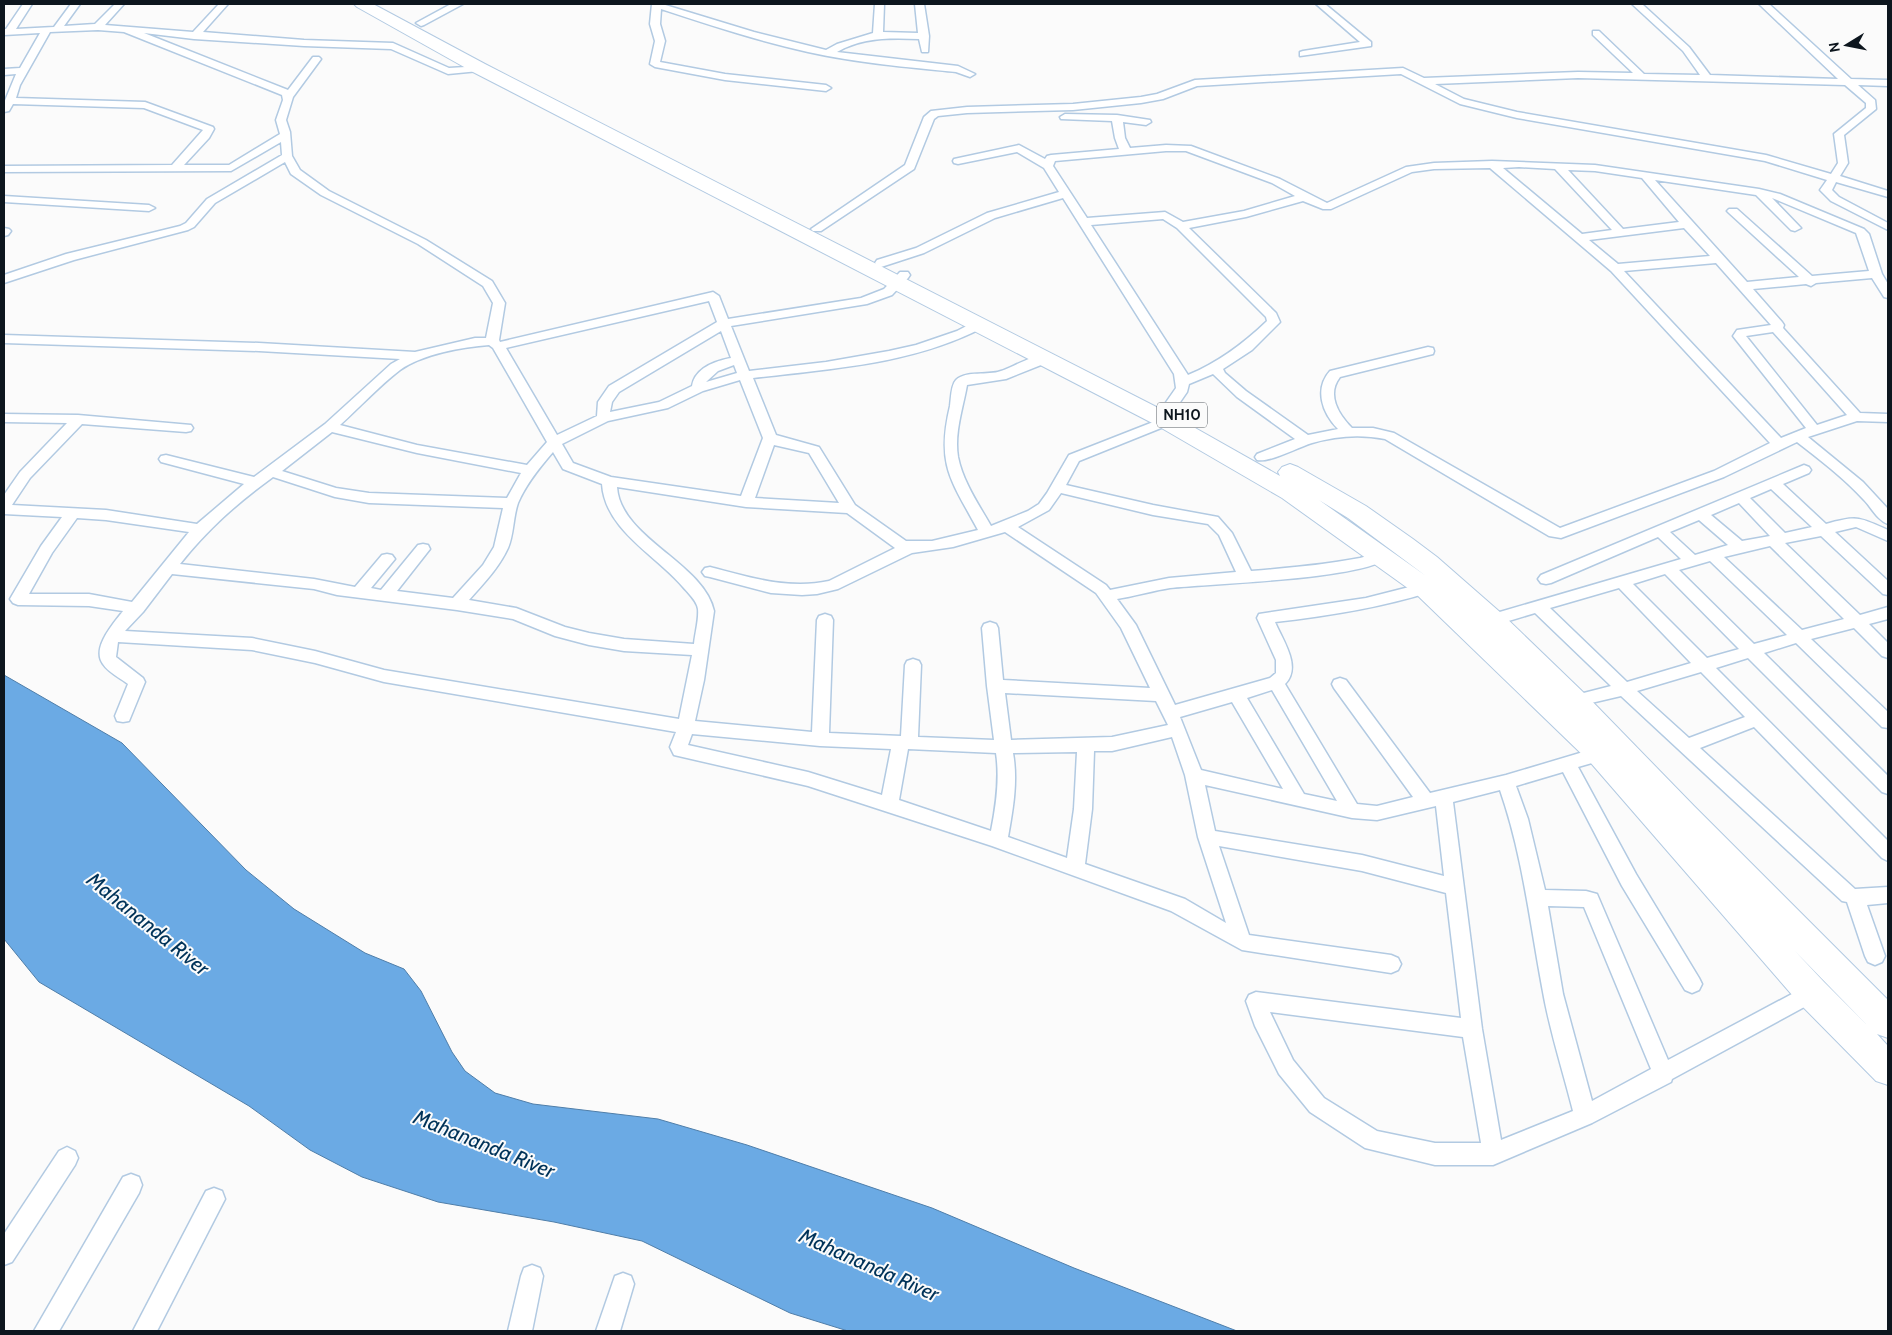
<svg xmlns="http://www.w3.org/2000/svg" width="1892" height="1335" font-family="Cabin,sans-serif">
	<rect width="100%" height="100%" fill="#fbfbfb"/>
	<!-- water -->
	<polygon fill="#6baae4" stroke="#4f7ea9" points="4,675 122,743 246,870 294,909 365,953 404,969 421,991 452,1052 465,1071 495,1093 533,1104 658,1119 747,1145 932,1208 1074,1268 1237,1331 848,1331 790,1313 642,1241 554,1222 438,1202 362,1177 310,1150 249,1106 39,982 4,939"/>
	<g fill="none" stroke-linecap="round" stroke-linejoin="round">
		<defs>
			<g id="minor">
				<path d="M 23,4 L 32,4 L 16,29 L 54,27 L 71,4 L 80,4 L 64,26 L 95,24 L 115,4 L 124,4 L 105,25 L 193,32 L 219,4 L 228,4 L 203,32 L 304,40 L 393,43 L 449,68 L 482,66 L 484,68 L 479,71 L 448,74 L 391,49 L 304,46 L 194,39 L 144,33 L 288,90 L 313,57 L 319,57 L 321,59 L 293,97 L 286,120 L 290,132 L 292,156 L 300,170 L 329,191 L 426,240 L 492,281 L 505,303 L 499,340 L 500,342 L 713,292 L 719,296 L 728,319 L 861,298 L 884,289 L 900,272 L 908,272 L 910,275 L 908,278 L 892,295 L 867,304 L 731,326 L 749,371 L 826,362 L 889,351 L 916,345 L 957,331 L 976,321 L 984,321 L 986,324 L 984,327 C 914,364 830,369 753,378 L 776,435 L 819,447 L 855,505 L 906,541 L 932,541 L 978,530 C 951,480 936,465 950,406 C 951,399 951,385 956,380 C 966,370 988,376 1001,371 C 1013,367 1038,352 1051,355 L 1052,358 L 1051,361 L 1006,379 L 967,385 C 963,408 954,433 958,457 C 963,482 979,505 991,526 L 1028,511 L 1039,504 L 1047,493 L 1069,455 L 1166,417 L 1171,418 L 1173,421 L 1171,424 L 1079,461 L 1066,485 L 1153,505 L 1218,517 L 1232,533 L 1251,571 C 1288,568 1324,565 1360,558 C 1369,556 1377,550 1386,552 L 1389,556 C 1374,579 1204,584 1170,588 C 1152,591 1135,596 1117,599 L 1136,625 L 1175,705 L 1270,678 L 1276,673 L 1276,660 L 1257,618 L 1259,614 L 1366,598 L 1425,583 L 1430,584 L 1433,588 L 1430,592 C 1379,608 1328,616 1275,622 C 1283,641 1302,667 1285,684 L 1357,804 L 1377,806 L 1413,797 L 1334,688 L 1332,684 L 1334,680 L 1340,678 L 1346,680 L 1430,793 L 1506,775 L 1600,747 L 1606,749 L 1609,754 L 1606,759 L 1578,767 L 1636,874 L 1699,978 L 1702,984 L 1699,990 L 1692,993 L 1685,990 L 1622,886 L 1563,772 L 1516,786 L 1528,819 L 1545,890 L 1586,891 L 1597,894 L 1668,1060 L 1805,987 L 1812,984 L 1819,987 L 1822,993 L 1819,999 L 1672,1079 L 1671,1082 L 1592,1123 L 1493,1165 L 1435,1165 L 1365,1148 L 1310,1112 L 1279,1074 L 1255,1026 L 1246,1001 L 1249,995 L 1256,992 L 1461,1018 L 1446,893 L 1362,871 L 1219,846 L 1249,935 L 1391,955 L 1398,958 L 1401,964 L 1398,970 L 1391,973 L 1242,950 L 1171,911 L 992,846 L 808,786 L 674,755 L 670,747 L 676,732 L 384,682 L 315,663 L 252,650 L 118,642 L 116,657 L 143,678 L 145,682 L 129,721 L 123,722 L 117,721 L 115,716 L 128,684 C 120,678 108,672 103,664 C 91,648 114,623 123,611 L 89,606 L 18,605 L 13,603 L 10,599 L 41,546 L 62,517 L 4,514 L 4,495 L 20,472 L 67,423 L 4,422 L 4,414 L 78,415 L 191,425 L 193,428 L 191,431 L 186,432 L 82,424 L 30,478 L 12,505 L 106,510 L 197,524 L 244,484 L 161,462 L 159,459 L 161,456 L 166,455 L 254,477 L 325,424 L 391,364 L 400,359 L 259,351 L 4,343 L 4,335 L 259,343 L 415,352 L 475,338 L 486,338 L 493,303 L 483,286 L 418,244 L 321,195 L 291,174 L 285,162 L 215,203 L 194,227 L 188,230 L 74,260 L 4,283 L 4,275 L 66,254 L 180,226 L 186,223 L 207,199 L 282,155 L 281,142 L 231,171 L 4,172 L 4,166 L 172,165 L 203,130 L 144,108 L 13,104 L 9,111 L 4,112 L 4,103 L 16,74 L 4,75 L 4,69 L 20,68 L 40,33 L 4,35 L 4,29 L 6,29 ZM 98,30 L 124,32 L 282,95 L 283,100 L 276,120 L 280,134 L 229,165 L 184,165 L 209,138 L 214,129 L 213,127 L 145,102 L 16,98 L 20,85 L 50,32 ZM 709,301 L 717,322 L 609,386 L 598,402 L 597,416 L 557,435 L 506,348 ZM 721,331 L 731,358 C 715,361 695,368 692,386 L 659,402 L 610,412 L 612,402 L 619,392 ZM 489,345 L 493,348 L 547,442 L 527,465 L 417,445 L 340,425 C 360,407 379,386 400,370 C 422,354 463,347 489,345 ZM 734,365 L 737,373 L 706,382 L 718,371 ZM 740,380 L 763,438 L 741,496 L 611,477 L 573,463 L 562,444 L 608,421 L 668,408 L 703,391 ZM 332,432 L 417,453 L 521,473 L 507,498 L 369,493 L 336,488 L 282,471 ZM 774,445 L 809,453 L 839,503 L 755,498 ZM 553,452 L 563,469 L 602,484 C 605,530 656,555 683,587 C 688,593 697,601 698,609 C 699,620 695,633 694,644 L 624,639 L 589,633 L 565,627 L 516,608 L 469,600 C 483,584 499,568 508,548 C 514,534 513,517 518,503 C 526,484 540,467 553,452 ZM 273,477 L 335,497 L 369,503 L 503,508 L 494,547 L 483,565 L 453,598 L 397,591 L 430,549 L 428,545 L 423,544 L 418,545 L 381,590 L 371,588 L 395,559 L 392,555 L 387,554 L 382,555 L 355,587 L 314,579 L 180,564 C 208,529 236,504 273,477 ZM 617,487 L 746,507 L 847,513 L 895,548 L 829,581 C 788,590 749,577 710,567 L 705,568 L 702,572 L 705,576 L 710,577 L 771,593 L 802,595 L 817,594 L 838,589 L 912,553 L 953,547 L 1005,532 L 1096,593 L 1121,628 L 1150,688 L 1003,680 L 998,628 L 996,624 L 990,622 L 984,624 L 982,628 L 987,686 L 994,740 L 918,737 L 921,665 L 919,661 L 913,659 L 907,661 L 905,665 L 901,736 L 829,733 L 833,620 L 831,616 L 825,614 L 819,616 L 817,620 L 812,732 L 695,721 L 704,680 L 714,611 C 704,563 620,538 617,487 ZM 1061,493 L 1153,515 L 1208,524 L 1219,535 L 1236,572 L 1169,578 L 1110,590 L 1106,585 L 1018,527 L 1049,510 ZM 77,518 L 106,520 L 189,532 L 132,602 L 89,594 L 29,594 L 52,553 ZM 172,574 L 314,589 L 337,595 L 457,610 L 513,619 L 555,636 L 589,645 L 624,651 L 692,655 L 679,719 L 384,670 L 315,651 L 252,638 L 125,631 L 143,612 ZM 1272,690 L 1337,801 L 1304,794 L 1247,698 ZM 1005,693 L 1156,701 L 1168,725 L 1112,737 L 1011,740 ZM 1232,702 L 1283,789 L 1201,770 L 1180,717 ZM 692,734 L 820,746 L 891,749 L 882,795 L 808,772 L 688,745 ZM 1172,737 L 1185,775 L 1198,837 L 1226,923 L 1185,899 L 1085,864 L 1092,809 L 1094,751 L 1112,751 ZM 908,749 L 996,753 C 1000,779 996,806 991,831 L 899,800 ZM 1077,752 L 1074,809 L 1067,858 L 1008,837 C 1013,809 1018,781 1013,753 ZM 1205,785 L 1352,818 L 1377,820 L 1436,806 L 1444,876 L 1362,855 L 1215,831 ZM 1500,790 C 1523,856 1530,924 1543,992 C 1550,1032 1563,1071 1573,1111 L 1501,1140 L 1482,1029 L 1453,802 ZM 1548,906 L 1584,907 L 1651,1069 L 1592,1101 L 1563,994 ZM 1270,1012 L 1463,1037 L 1481,1143 L 1435,1143 L 1377,1131 L 1324,1098 L 1293,1060 Z"/>
				<polygon points="451,4 463,4 424,25 421,26 416,23"/>
				<path d="M 652,4 L 662,4 L 754,32 L 826,50 L 837,44 L 873,33 L 875,4 L 884,4 L 883,32 L 918,33 L 915,4 L 924,4 L 929,36 L 928,52 L 922,52 L 919,39 C 891,38 862,37 837,52 L 958,66 L 975,74 L 970,77 L 956,72 C 907,67 857,63 808,52 C 758,41 710,25 661,9 L 660,24 L 665,41 L 660,62 L 725,74 L 826,85 L 831,88 L 826,91 L 725,80 L 655,67 L 650,64 L 655,41 L 650,24 Z"/>
				<polygon points="1316,4 1325,4 1371,42 1371,46 1300,56 1300,52 1303,51 1360,42"/>
				<path d="M 1632,4 L 1642,4 L 1689,47 L 1710,75 L 1838,79 L 1759,4 L 1769,4 L 1851,79 L 1888,80 L 1888,86 L 1858,85 L 1875,100 L 1876,109 L 1844,135 L 1848,163 L 1840,176 L 1888,191 L 1888,197 L 1836,182 L 1832,190 L 1839,197 L 1888,223 L 1888,230 L 1831,201 L 1820,190 L 1827,180 L 1765,161 L 1517,118 L 1460,104 L 1401,74 L 1197,86 L 1163,99 L 1141,103 L 1073,110 L 967,113 L 938,116 L 934,119 L 914,169 L 821,231 L 813,231 L 811,229 L 905,165 L 924,117 L 931,111 L 967,107 L 1073,104 L 1141,97 L 1157,94 L 1195,80 L 1403,68 L 1424,78 L 1578,72 L 1633,73 L 1593,35 L 1593,31 L 1599,31 L 1644,74 L 1700,75 L 1683,51 ZM 1578,78 L 1845,85 L 1866,103 L 1866,108 L 1834,134 L 1838,163 L 1831,174 L 1766,155 L 1517,112 L 1464,99 L 1435,84 Z"/>
				<path d="M 1065,114 L 1117,115 L 1150,120 L 1151,122 L 1146,125 L 1123,122 L 1125,138 L 1130,148 L 1166,145 L 1191,146 L 1280,179 L 1327,203 L 1406,167 L 1434,163 L 1492,161 L 1595,165 L 1759,189 L 1780,194 L 1864,229 L 1869,234 L 1882,274 L 1888,284 L 1888,298 L 1884,297 L 1872,278 L 1816,283 L 1811,286 L 1806,284 L 1753,289 L 1782,322 L 1784,325 L 1783,328 L 1860,413 L 1888,414 L 1888,422 L 1857,421 L 1808,437 L 1863,482 L 1888,509 L 1888,524 C 1878,521 1871,507 1864,500 C 1844,478 1820,460 1797,442 L 1724,477 L 1561,538 L 1549,536 L 1385,439 C 1360,434 1336,436 1312,443 C 1299,447 1269,463 1257,460 L 1255,457 L 1257,454 L 1295,439 L 1237,397 L 1213,374 L 1189,384 L 1187,392 L 1174,411 L 1164,411 L 1162,408 L 1176,388 L 1174,374 L 1063,198 L 995,218 L 924,253 L 881,267 L 877,266 L 875,263 L 877,260 L 916,248 L 987,213 L 1059,192 L 1044,168 L 1017,152 L 958,164 L 954,163 L 953,161 L 954,159 L 1019,145 L 1045,159 L 1047,156 L 1051,155 L 1119,149 L 1115,138 L 1112,121 L 1061,119 L 1060,117 ZM 1166,151 L 1186,151 L 1272,183 L 1295,196 L 1244,211 L 1183,222 L 1165,212 L 1087,218 L 1053,166 L 1055,161 ZM 1519,167 L 1555,169 L 1612,230 L 1582,234 L 1503,168 ZM 1490,168 L 1611,271 L 1770,443 L 1714,471 L 1560,528 L 1394,433 L 1373,428 L 1352,428 C 1339,415 1326,395 1340,377 L 1433,354 L 1434,351 L 1433,348 L 1428,347 L 1330,371 C 1314,389 1322,413 1338,429 L 1308,435 L 1246,391 L 1225,373 L 1223,369 L 1252,350 L 1280,322 L 1276,313 L 1189,228 L 1246,217 L 1303,201 L 1323,209 L 1331,209 L 1412,172 L 1434,169 ZM 1568,170 L 1595,171 L 1642,178 L 1679,222 L 1623,229 ZM 1655,180 L 1756,195 L 1791,230 L 1795,231 L 1801,228 L 1772,198 L 1856,233 L 1869,271 L 1812,276 L 1737,209 L 1729,209 L 1727,211 L 1729,213 L 1799,277 L 1747,282 ZM 1163,219 L 1177,228 L 1266,317 L 1267,321 C 1243,344 1219,362 1188,375 L 1091,225 ZM 1684,228 L 1710,256 L 1618,264 L 1589,240 ZM 1716,263 L 1771,325 L 1737,330 L 1733,336 L 1806,428 L 1781,438 L 1624,271 ZM 1773,332 L 1847,415 L 1817,425 L 1746,336 Z"/>
				<polygon points="4,196 149,205 155,208 149,211 4,202"/>
				<polygon points="4,228 9,229 11,231 8,235 4,236"/>
				<path d="M 1804,465 L 1809,467 L 1811,470 L 1809,473 L 1783,484 L 1826,524 C 1857,515 1859,517 1888,530 L 1888,541 L 1856,527 L 1835,532 L 1888,581 L 1888,595 L 1883,594 L 1821,536 L 1785,543 L 1860,615 L 1888,607 L 1888,619 L 1869,624 L 1888,643 L 1888,658 L 1882,656 L 1854,628 L 1811,639 L 1888,712 L 1888,728 L 1882,727 L 1796,643 L 1764,653 L 1888,776 L 1888,794 L 1882,792 L 1748,658 L 1716,668 L 1888,841 L 1888,861 L 1882,858 L 1754,727 L 1700,748 L 1855,889 L 1888,887 L 1888,903 L 1867,905 L 1885,956 L 1882,962 L 1875,965 L 1868,962 L 1865,956 L 1847,902 L 1842,901 L 1621,696 L 1574,707 L 1568,705 L 1566,701 L 1568,697 L 1611,686 L 1535,613 L 1492,626 L 1486,624 L 1484,620 L 1486,616 L 1681,559 L 1658,537 L 1551,583 L 1546,584 L 1541,583 L 1538,579 L 1541,575 ZM 1771,489 L 1812,527 L 1785,533 L 1750,498 ZM 1739,503 L 1770,536 L 1742,541 L 1711,515 ZM 1699,520 L 1728,545 L 1695,555 L 1670,532 ZM 1770,546 L 1844,619 L 1802,630 L 1724,557 ZM 1710,561 L 1787,635 L 1754,644 L 1679,570 ZM 1665,574 L 1739,649 L 1707,658 L 1633,584 ZM 1619,588 L 1691,663 L 1627,682 L 1550,608 ZM 1701,672 L 1745,717 L 1689,738 L 1637,691 Z"/>
				<polygon points="67,1147 75,1151 78,1158 75,1165 12,1262 4,1265 4,1234 59,1151"/>
				<polygon points="131,1174 139,1177 142,1185 139,1193 59,1331 34,1331 123,1177"/>
				<polygon points="214,1188 222,1191 225,1199 157,1331 133,1331 206,1191"/>
				<polygon points="532,1265 540,1268 543,1276 532,1331 508,1331 521,1276 524,1268"/>
				<polygon points="623,1273 631,1276 634,1284 620,1331 596,1331 615,1276"/>
			</g>
			<path id="trunk" d="M 354,4 L 373,4 L 485,64 L 1174,416 L 1280,476 L 1278,472 L 1282,467 L 1290,464 L 1298,467 L 1366,506 L 1413,539 L 1437,557 L 1501,613 L 1584,693 L 1694,806 L 1888,1000 L 1888,1038 L 1877,1034 L 1888,1046 L 1888,1085 L 1876,1081 L 1800,1004 L 1590,762 L 1416,594 L 1282,498 L 1158,426 L 473,72 L 357,7 ZM 1319,500 L 1348,518 L 1426,576 ZM 1794,950 L 1867,1025 L 1824,982 Z"/>
		</defs>
		<!-- minor casing -->
		<use href="#minor" stroke="#b2cae2" stroke-width="3"/>
		<!-- trunk casing -->
		<use href="#trunk" stroke="#b2cae2" stroke-width="2"/>
		<!-- minor -->
		<use href="#minor" fill="#fff" fill-rule="evenodd"/>
		<!-- trunk -->
		<use href="#trunk" fill="#fff" fill-rule="evenodd"/>
	</g>
	<g text-anchor="middle" stroke-width="4" stroke-linejoin="round" paint-order="stroke">
		<!-- shield labels -->
		<rect fill="#fbfbfb" stroke="#545b60" stroke-width="1" x="1157" y="402.5" width="50" height="25" rx="4"/>
		<g font-size="15" font-weight="bold" fill="#0d161e">
			<text x="1182" y="420">NH10</text>
		</g>
		<!-- near-water labels -->
		<g font-size="21" font-style="italic" fill="#013359" stroke="#fbfbfb">
			<text transform="translate(148 924) rotate(39)" y="7">Mahananda River</text>
			<text transform="translate(484 1144) rotate(22)" y="7">Mahananda River</text>
			<text transform="translate(869 1265) rotate(24)" y="7">Mahananda River</text>
		</g>
	</g>
	<!-- border -->
	<rect width="1892" height="1335" fill="none" stroke="#0d161e" stroke-width="10"/>
	<!-- north arrow -->
	<g transform="translate(1847 45) rotate(260)" stroke="#fbfbfb" stroke-width="4" paint-order="stroke">
	<path d="M0-4L9 19L0 12L-9 19Z" fill="#0d161e"/>
	<text y="-8" font-size="14" font-weight="bold" text-anchor="middle" fill="#0d161e">N</text>
	</g>
</svg>
